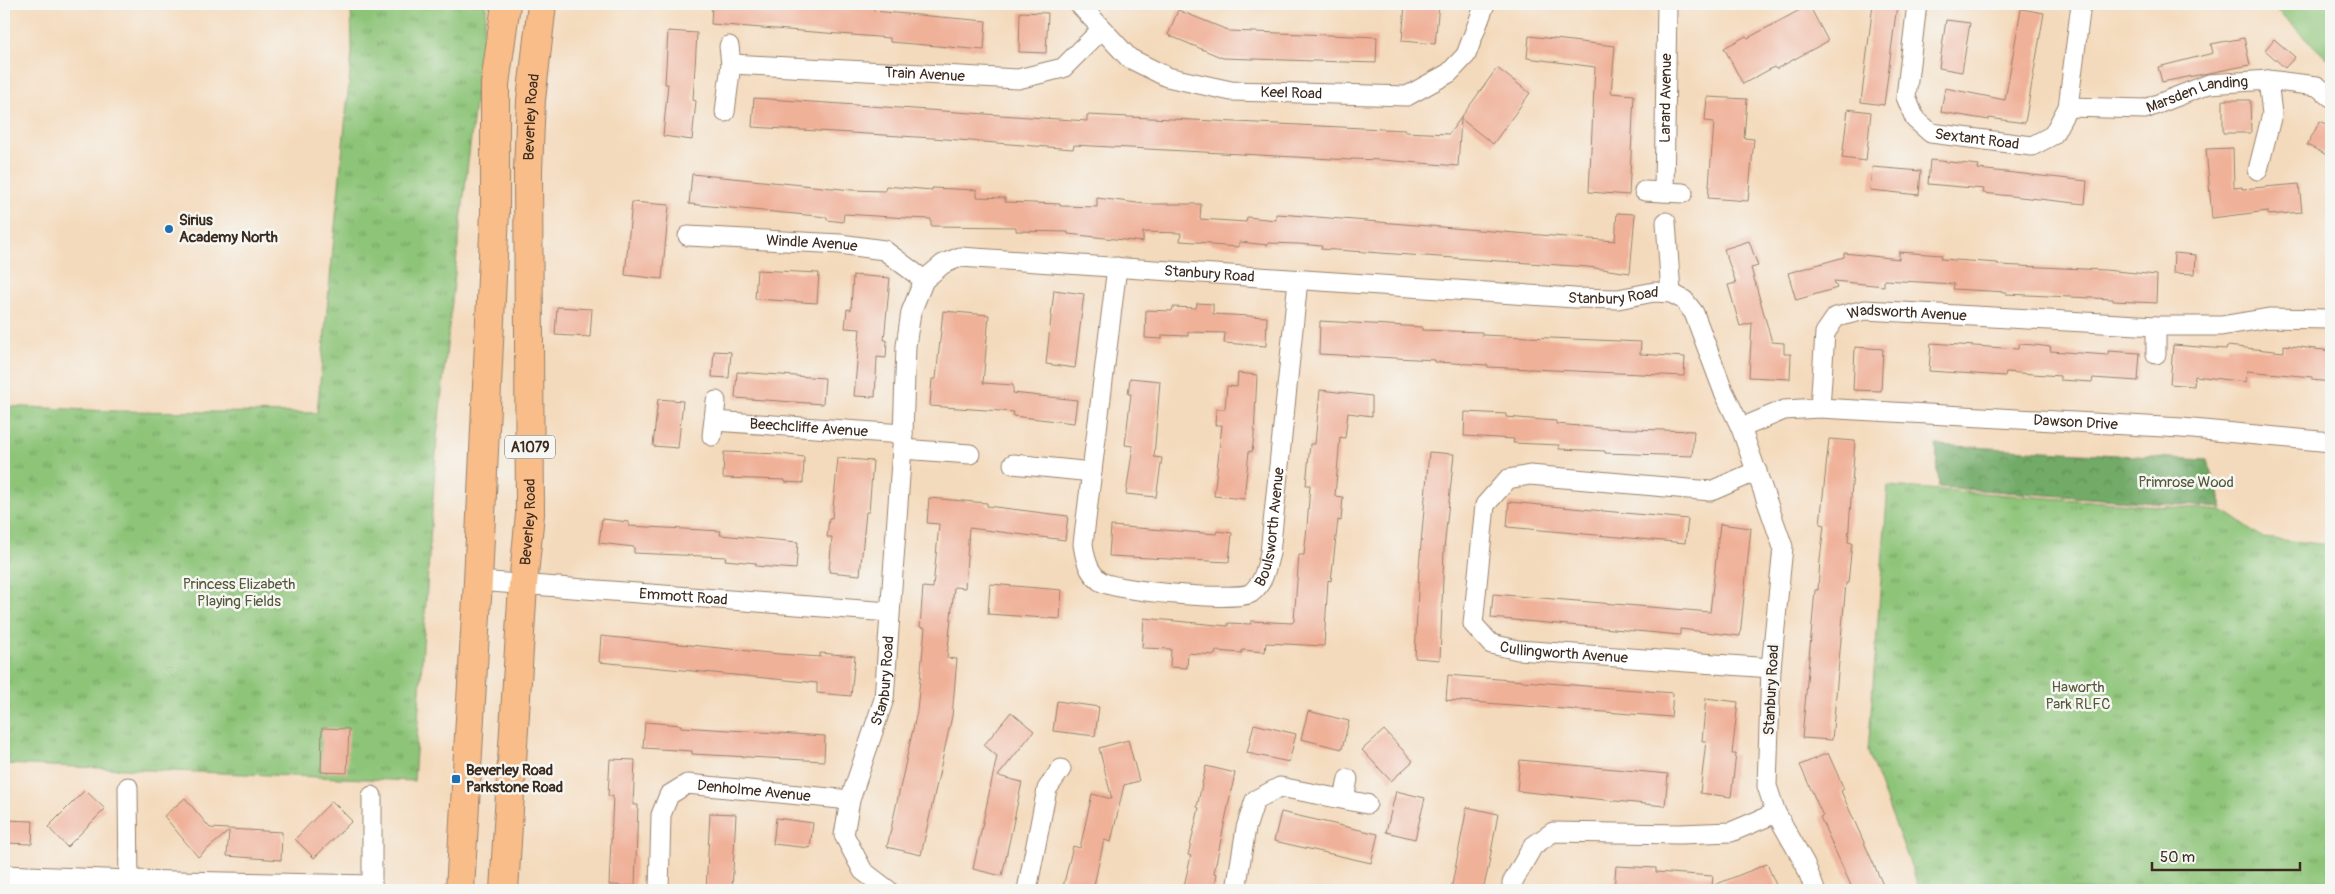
<svg xmlns="http://www.w3.org/2000/svg" width="2335" height="894" font-family="Pangolin,sans-serif">
<style>
.grass{fill:#8dc478;stroke:#64774b}
.forest{fill:url(#forest-crowns);stroke:#566a43}
.park{fill:url(#park-tufts);stroke:#64774b}
.building{fill:#f0b199}
.lines{fill:none;stroke-linecap:round;stroke-linejoin:round}
.minor-casing{stroke:#98826d;stroke-width:21}
.primary-casing{stroke:#98826d;stroke-width:30}
.minor{stroke:#fff;stroke-width:19}
.primary{stroke:#f8bd89;stroke-width:28}
.poi-dot{fill:#1f6fb2;stroke:#f6f6f2;stroke-width:2}
.labels{text-anchor:middle;stroke-width:5;stroke-linejoin:round;paint-order:stroke}
.shield{fill:#f6f6f2;stroke:#73675e;stroke-width:1}
.shield-label{font-size:14px;font-weight:bold;fill:#3b2a1e}
.street-label{font-size:15px;fill:#3b2a1e;stroke:#f6f6f2}
.poi-label{font-size:15px;font-weight:bold;fill:#3b2a1e;stroke:#f6f6f2;text-anchor:start}
.park-label{font-size:15px;fill:#545839;stroke:#f6f6f2}
</style>
<defs>
<pattern id="forest-crowns" width="20" height="18" patternUnits="userSpaceOnUse" patternTransform="scale(1.25)"><rect width="20" height="18" fill="#72aa68"/><path d="M2 6a3 3 0 1 1 6 0M12 15a3 3 0 1 1 6 0" fill="none" stroke="#5f8b55"/></pattern>
<pattern id="park-tufts" width="24" height="20" patternUnits="userSpaceOnUse" patternTransform="scale(1.25)"><rect width="24" height="20" fill="#8dc478"/><path d="M3 7l-1-3M5 7V3M7 7l1-3M15 17l-1-3M17 17v-4M19 17l1-3" fill="none" stroke="#749f62"/></pattern>
</defs>
<rect width="100%" height="100%" fill="#f6f6f2"/>
<filter id="ink" filterUnits="userSpaceOnUse"><feTurbulence type="fractalNoise" baseFrequency=".02" numOctaves="2"/><feDisplacementMap in="SourceGraphic" scale="10" xChannelSelector="R" yChannelSelector="G"/><feConvolveMatrix kernelMatrix="1 2 1 2 8 2 1 2 1" color-interpolation-filters="sRGB"/></filter>
<filter id="wash" filterUnits="userSpaceOnUse"><feTurbulence type="fractalNoise" baseFrequency=".0096" numOctaves="4" result="noise"/><feDisplacementMap in="SourceGraphic" scale="20" xChannelSelector="R" yChannelSelector="G"/><feGaussianBlur stdDeviation="1.12" result="paint"/><feColorMatrix in="noise" values="0 0 0 0 0 0 0 0 0 0 0 0 0 0 0 0 0 1.4 0 .05"/><feComposite in="paint" operator="in"/></filter>
<g filter="url(#wash)">
<rect width="100%" height="100%" fill="#f4dabc"/>
<path class="grass" d="M2271 4H2331V63Z"/>
<path class="forest" d="M1936 445 2207 460 2223 508 1939 487Z"/>
<g class="park">
<path d="M351 4H487L458 246 437 437 414 781 4 764V406L110 411 317 413 352 52Z"/>
<path d="M1888 486 2224 511 2263 538 2331 545V890H1920L1868 752Z"/>
</g>
<g id="blocks">
<g class="building">
<path d="M712 4H837L874 7 873 11 986 21 984 50 890 42V38L711 24Z"/>
<path d="M1405 4H1439L1435 44 1402 41Z"/>
<path d="M1873 4 1897 5 1884 105 1861 102Z"/>
<path d="M1809 5 1828 41 1776 69 1774 67 1743 84 1724 48 1746 36 1748 38Z"/>
<path d="M2021 9 2044 13 2025 123 1989 118V120L1941 112 1945 88 2005 100Z"/>
<path d="M1178 10 1230 31 1377 37 1376 63 1223 58 1168 35Z"/>
<path d="M1020 12 1048 13 1046 53 1019 52Z"/>
<path d="M1946 20 1970 23 1962 72 1939 68Z"/>
<path d="M668 31 697 33 693 100 696 101 692 140 663 136 668 84H665Z"/>
<path d="M1529 36 1615 46 1611 93 1634 95 1629 195 1589 192 1595 67 1527 58Z"/>
<path d="M2244 38 2250 65 2162 82 2158 67 2213 53 2211 44Z"/>
<path d="M2274 39 2295 57 2285 68 2265 50Z"/>
<path d="M1497 68 1530 93 1493 144 1461 119 1458 166 1382 160 1351 159V160L1074 145 1073 149 933 138 752 127 754 98 1087 121V115L1405 130V132L1449 134Z"/>
<path d="M1707 97 1747 99 1744 138 1754 139 1748 201 1708 198 1714 122 1705 121Z"/>
<path d="M2223 100H2250L2251 133H2223Z"/>
<path d="M1848 109 1871 112 1866 161 1842 158Z"/>
<path d="M2320 121 2331 127V157L2307 145Z"/>
<path d="M2233 148 2234 188 2242 187V189L2299 184 2302 212 2268 215V211L2212 218 2206 149Z"/>
<path d="M1930 160 1979 165 1978 169 2087 181 2085 204 1983 193 1984 189 1928 184Z"/>
<path d="M1872 167 1921 171 1919 195 1870 190Z"/>
<path d="M692 174 852 190 885 191 886 186 932 190V188L977 190V197L1005 198V202L1060 204V206L1097 207V198L1145 204H1201L1200 219 1246 222 1247 217 1276 220V214L1292 215 1615 241 1617 213 1635 214 1630 273 1588 267 1321 249 1322 246 1298 244 1268 243V245L1239 242V247L1211 245V243L1180 241 1181 233 1143 232V242L1068 234V232L1016 231V227L931 226V219L907 218 844 214 843 222 827 220V217L689 204Z"/>
<path d="M632 202 669 205 662 279 625 275Z"/>
<path d="M1749 241 1758 266 1751 268 1772 342 1784 343V354H1791L1790 379 1749 377 1752 323 1740 326 1728 285 1736 283 1724 249Z"/>
<path d="M1899 252 1942 255 1941 259 1998 263V265L2105 270 2157 275 2156 303 2113 301V299L2006 294V292L1953 289 1954 284 1884 280V286L1834 281 1837 288 1796 300 1788 273 1844 257V253L1899 259Z"/>
<path d="M2174 253 2196 255 2195 274 2173 273Z"/>
<path d="M757 270 819 273 817 303 755 299Z"/>
<path d="M853 275 890 278 884 340H887L886 358 877 357 875 397 854 396 860 329 845 328 847 309 851 310Z"/>
<path d="M1054 290 1084 294 1075 368 1046 364Z"/>
<path d="M1197 303 1213 304V314L1267 317 1266 346 1224 343 1225 333 1188 332V336L1162 335V339L1145 338 1146 310 1172 311 1173 307 1196 308Z"/>
<path d="M557 307 592 309 590 337 555 335Z"/>
<path d="M943 311 989 315 983 383 1013 385V393L1077 400 1074 423 1013 416 1014 412 930 406 932 379H936Z"/>
<path d="M1320 321 1422 327V330L1482 332V335L1641 342 1640 354 1685 357 1684 376 1488 367V365L1435 362V360L1319 354Z"/>
<path d="M1931 343 2018 349 2019 344 2035 345 2051 347 2050 351 2108 355V351L2140 353 2138 381 2093 378 2092 382 2060 380V376L2006 372 2005 376 1929 371Z"/>
<path d="M2173 345 2226 349 2227 346 2284 352V345L2331 351V382L2312 380V377L2247 371 2246 382 2195 376 2194 386 2170 384Z"/>
<path d="M1855 347 1883 349 1881 391 1853 390Z"/>
<path d="M714 351 731 352 729 378 712 377Z"/>
<path d="M737 372 825 378 823 404 735 398Z"/>
<path d="M1238 373 1257 375 1254 436 1252 452 1249 451 1244 499 1214 496 1222 425H1215L1216 409H1225L1227 386 1237 387Z"/>
<path d="M1130 378 1160 381 1154 457 1162 458 1156 497 1126 494 1133 446 1125 445 1131 394H1128Z"/>
<path d="M1320 390 1372 396V416L1348 413 1345 438 1340 437 1335 496 1343 497 1341 521 1338 520 1331 581 1328 580 1324 646 1266 643 1265 652 1242 650V653L1216 651 1215 655 1188 653 1187 668 1170 667 1171 649 1142 648 1144 618 1228 626V623L1251 624V621L1292 623 1294 621 1299 555H1304L1307 527 1310 485H1306L1310 444H1315Z"/>
<path d="M658 399 683 401 678 448 653 446Z"/>
<path d="M1465 412 1506 414V417L1556 421V424L1602 428 1694 431 1692 456 1605 453V451L1559 449V445L1513 443 1514 439 1464 436Z"/>
<path d="M1829 439 1855 441 1848 542 1852 543 1848 583H1846L1832 740 1802 738 1815 590H1818L1820 560 1824 525 1820 524Z"/>
<path d="M724 452 781 454 804 457 803 483 785 482V480L723 478Z"/>
<path d="M1429 452 1454 454 1444 549 1440 660 1415 658 1419 567Z"/>
<path d="M838 458 873 461 869 512H866L860 575 829 572 832 537H827L829 518H832Z"/>
<path d="M929 498 987 503V506L1068 516 1065 540 969 528 965 588 954 587 947 658 957 659 952 716 921 855 887 847 917 711 925 628 920 627 923 587 933 588 939 524 927 523Z"/>
<path d="M1509 502 1688 519 1685 543 1507 527Z"/>
<path d="M602 519 629 522V526L721 531 720 535 798 542 796 569 756 566V563L725 560 726 557 634 553V547L599 543Z"/>
<path d="M1720 524 1751 528 1740 636 1680 629V635L1491 618 1493 594 1710 612Z"/>
<path d="M1111 526 1216 534 1217 531 1232 533 1229 562 1109 556Z"/>
<path d="M990 584 1062 590 1060 619 988 614Z"/>
<path d="M601 636 779 654 820 657V653L855 656 851 696 817 693V683L599 662Z"/>
<path d="M1448 675 1673 693 1671 717 1446 700Z"/>
<path d="M1706 698 1738 702 1732 754H1736L1731 797 1700 793 1706 741H1702Z"/>
<path d="M1057 701 1099 707 1095 736 1053 731Z"/>
<path d="M1308 711 1349 721 1342 749 1301 739Z"/>
<path d="M1011 712 1034 731 998 776 1022 782 1002 876 973 869 997 756 984 745Z"/>
<path d="M645 722 681 725V727L825 736 824 761 692 754V751L643 748Z"/>
<path d="M1254 724 1296 734 1289 762 1247 753Z"/>
<path d="M322 728 349 729 347 773 321 772Z"/>
<path d="M1384 730 1413 761 1391 781 1362 750Z"/>
<path d="M1128 740 1139 781 1124 785 1111 842 1104 840 1093 890 1063 887 1073 846 1080 848 1092 794 1112 799 1099 748Z"/>
<path d="M1828 753 1844 789 1841 791 1883 885 1872 890H1853L1820 817 1823 816 1800 765Z"/>
<path d="M610 759 635 760 633 805H638L635 886 609 885 613 796H608Z"/>
<path d="M1520 760 1668 774 1665 806 1517 791Z"/>
<path d="M1206 766 1235 773 1214 873 1217 874 1214 890H1183L1191 856 1188 855 1199 808 1197 807Z"/>
<path d="M85 790 105 809 67 847 48 827Z"/>
<path d="M1396 791 1425 798 1415 839 1386 832Z"/>
<path d="M185 798 210 828 282 832 281 860 227 856 229 831 198 857 164 816Z"/>
<path d="M332 801 352 821 314 858 295 839Z"/>
<path d="M1467 807 1498 814 1488 869 1483 890H1451Z"/>
<path d="M1281 812 1378 834 1371 863 1274 841Z"/>
<path d="M710 813 736 814 732 890H706Z"/>
<path d="M776 818 813 823 810 848 773 844Z"/>
<path d="M4 820 33 821 32 844 4 843Z"/>
<path d="M1767 864 1778 890H1614L1616 866 1656 868V872L1713 876 1712 886Z"/>
</g>
</g>
</g>
<g filter="url(#ink)">
<use href="#blocks" fill-opacity="0" stroke="#98826d" stroke-width="1"/>
<g class="lines">
<g class="minor-casing">
<g id="minor">
<path id="s1" d="M1079 4 1129 58 1167 77 1231 91 1407 96 1449 73 1466 55 1485 4"/>
<path id="s2" d="M1917 4 1906 97 1915 119 1931 133 2032 146 2053 135 2068 107 2081 4"/>
<path id="s3" d="M731 64 1018 79 1063 68 1101 30"/>
<path id="s4" d="M2068 107 2145 109 2209 84 2268 80 2317 86 2331 97"/>
<path d="M725 112 731 64 729 46"/>
<path d="M2258 170 2272 114 2268 80"/>
<path d="M1644 191 1683 193"/>
<path id="s5" d="M1664 192 1667 4"/>
<path d="M1666 222 1671 293"/>
<path id="s6" d="M688 236 840 244 884 250 924 280"/>
<path id="s7" d="M1117 267 1083 544C1085 558 1088 572 1100 581 1114 591 1238 602 1251 593 1264 583 1266 568 1270 553L1298 280"/>
<path d="M2156 354V326"/>
<path id="s8" d="M1820 408 2182 428 2331 442"/>
<path id="s9" d="M714 421 903 434"/>
<path id="s10" d="M1741 428 1784 410 1820 408 1825 333 1836 317 1865 310 2156 326H2221L2269 318 2331 319"/>
<path d="M712 436 716 401"/>
<path d="M902 449 970 454"/>
<path d="M1013 464 1092 472"/>
<path id="s11" d="M1757 471 1711 491 1530 475 1508 479 1485 505 1473 624 1491 644 1518 650 1771 668"/>
<path id="s12" d="M478 581 889 612"/>
<path d="M128 787 129 890"/>
<path d="M1344 799 1348 779"/>
<path d="M1776 813 1805 864 1815 890"/>
<path d="M4 875 129 880 372 885"/>
<path d="M372 890V796"/>
<path id="s13" d="M659 890 661 815 669 795 687 784 850 800"/>
<path id="s14" d="M888 890 863 871 844 835 850 800 884 699 903 434 906 346 911 312 924 280 943 264 960 257 1575 298 1618 299 1654 292 1671 293 1684 300 1694 313 1723 390 1741 428 1783 547 1771 668 1767 786 1776 813 1731 832 1680 834 1553 832 1533 846 1512 883V890"/>
<path d="M1027 890 1047 789 1061 769"/>
<path d="M1236 890 1246 828 1255 800 1280 787 1367 804"/>
</g>
</g>
<g class="primary-casing">
<g id="primary">
<path d="M460 890 478 581 495 212V84L506 4"/>
<path id="s15" d="M504 890 523 585 530 514 528 170 531 100 542 4"/>
</g>
</g>
<use href="#minor" class="minor"/>
<use href="#primary" class="primary"/>
</g>
</g>
<g class="poi-dot">
<circle cx="169" cy="229" r="5"/>
<rect x="451" y="774" width="10" height="10" rx="2.5"/>
</g>
<g class="labels">
<rect class="shield" x="505" y="435.5" width="50" height="23" rx="4"/>
<g class="shield-label">
<text x="530" y="452">A1079</text>
</g>
<g class="street-label">
<text dy="5" stroke="none"><textPath href="#s3" startOffset="194">Train Avenue</textPath></text>
<text dy="5" stroke="none"><textPath href="#s1" startOffset="242">Keel Road</textPath></text>
<text dy="5" stroke="none"><textPath href="#s4" startOffset="132">Marsden Landing</textPath></text>
<text dy="5" stroke="none"><textPath href="#s5" startOffset="94">Larard Avenue</textPath></text>
<text dy="5" stroke="none"><textPath href="#s15" startOffset="774">Beverley Road</textPath></text>
<text dy="5" stroke="none"><textPath href="#s2" startOffset="185">Sextant Road</textPath></text>
<text dy="5" stroke="none"><textPath href="#s6" startOffset="124">Windle Avenue</textPath></text>
<text dy="5" stroke="none"><textPath href="#s14" startOffset="930">Stanbury Road</textPath></text>
<text dy="5" stroke="none"><textPath href="#s14" startOffset="1335">Stanbury Road</textPath></text>
<text dy="5" stroke="none"><textPath href="#s10" startOffset="249">Wadsworth Avenue</textPath></text>
<text dy="5" stroke="none"><textPath href="#s8" startOffset="256">Dawson Drive</textPath></text>
<text dy="5" stroke="none"><textPath href="#s9" startOffset="95">Beechcliffe Avenue</textPath></text>
<text dy="5" stroke="none"><textPath href="#s15" startOffset="369">Beverley Road</textPath></text>
<text dy="5" stroke="none"><textPath href="#s7" startOffset="545">Boulsworth Avenue</textPath></text>
<text dy="5" stroke="none"><textPath href="#s12" startOffset="206">Emmott Road</textPath></text>
<text dy="5" stroke="none"><textPath href="#s11" startOffset="509">Cullingworth Avenue</textPath></text>
<text dy="5" stroke="none"><textPath href="#s14" startOffset="232">Stanbury Road</textPath></text>
<text transform="translate(1771 690) rotate(-87)" y="5">Stanbury Road</text>
<text dy="5" stroke="none"><textPath href="#s13" startOffset="185">Denholme Avenue</textPath></text>
</g>
<g class="poi-label">
<text x="179" y="225">Sirius<tspan x="179" dy="17">Academy North</tspan></text>
<text x="466" y="775">Beverley Road<tspan x="466" dy="17">Parkstone Road</tspan></text>
</g>
<g class="park-label">
<text x="2186" y="487">Primrose Wood</text>
<text x="239" y="589">Princess Elizabeth<tspan x="239" dy="17">Playing Fields</tspan></text>
<text x="2078" y="692">Haworth<tspan x="2078" dy="17">Park RLFC</tspan></text>
</g>
</g>
<rect width="2335" height="894" fill="none" stroke="#f6f6f2" stroke-width="20"/>
<path d="M2152 862v8h148v-8" fill="none" stroke="#3b2a1e" stroke-width="2.5"/>
<text x="2160" y="862" font-size="15" fill="#3b2a1e" stroke="#f6f6f2" stroke-width="4" paint-order="stroke">50 m</text>
</svg>
